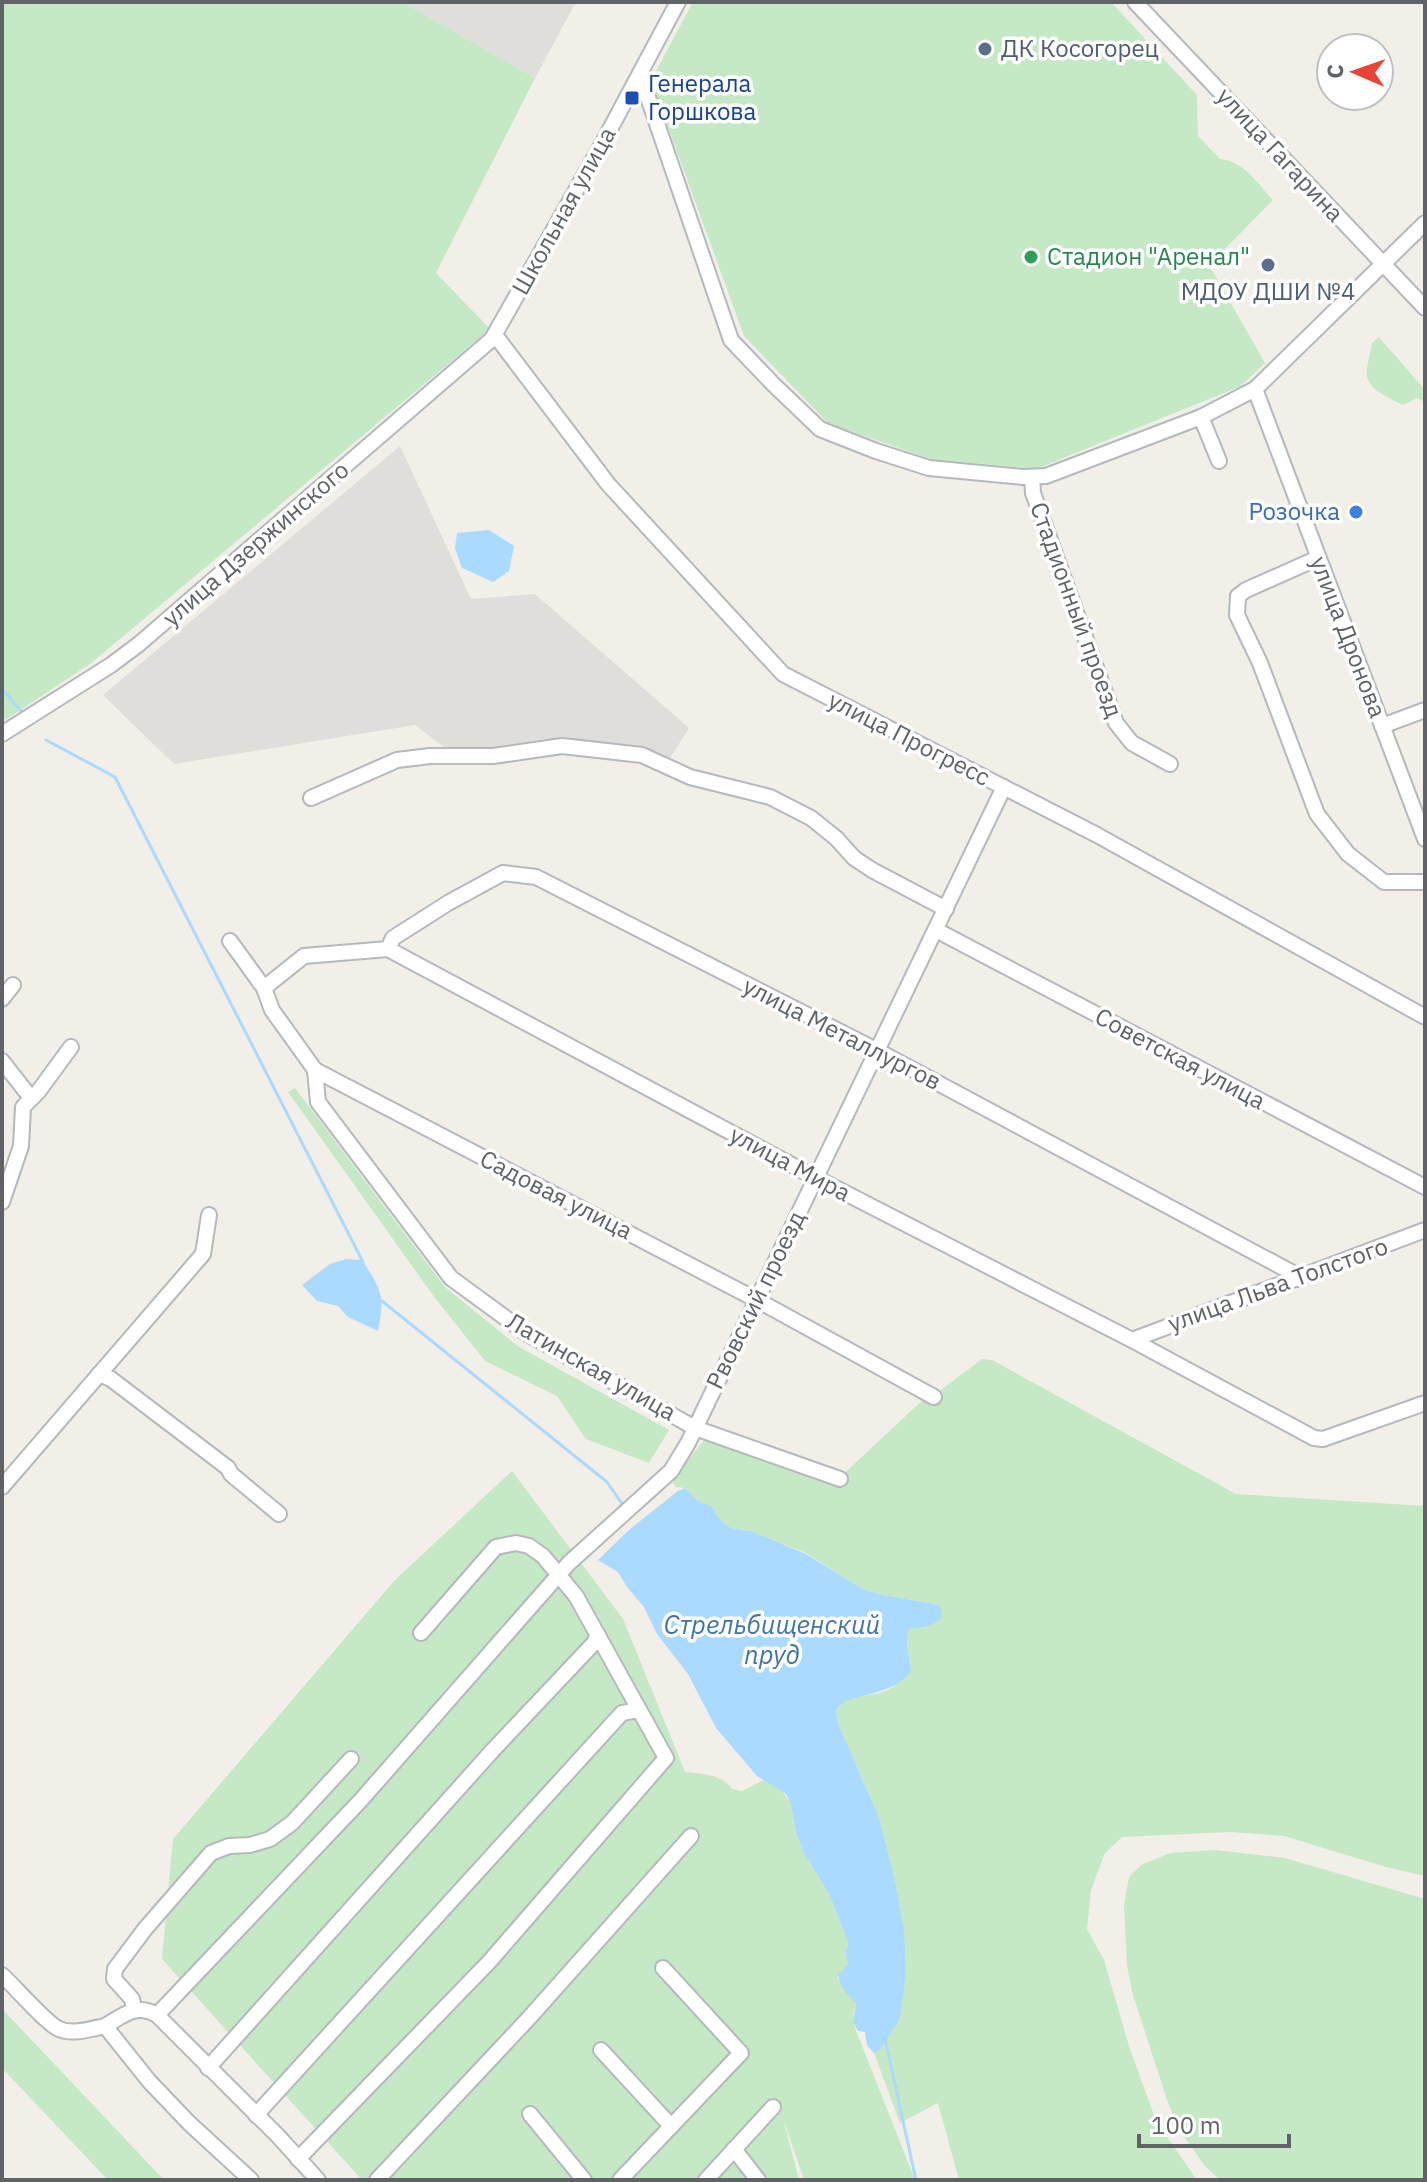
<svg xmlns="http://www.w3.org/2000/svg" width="1427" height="2182" font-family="'IBM Plex Sans',sans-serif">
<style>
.industrial{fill:#e0deda}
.green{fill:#c5e8c5}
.water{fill:#aadaff}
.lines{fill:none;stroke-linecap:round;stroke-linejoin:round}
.stream{stroke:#aadaff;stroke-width:3}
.minor-casing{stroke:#b5b8bc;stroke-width:18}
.minor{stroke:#fff;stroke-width:14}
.service-dot{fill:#5c6f8a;stroke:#fff;stroke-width:3}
.transit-dot{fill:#1a4fb4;stroke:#fff;stroke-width:3}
.leisure-dot{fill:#2e9e5b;stroke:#fff;stroke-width:3}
.shop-dot{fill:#3f7fe0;stroke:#fff;stroke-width:3}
.labels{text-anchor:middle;stroke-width:7;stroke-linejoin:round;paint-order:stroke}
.service-label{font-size:24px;fill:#4e5e75;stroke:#fff;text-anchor:start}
.transit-label{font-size:24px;fill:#164399;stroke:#fff;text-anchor:start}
.street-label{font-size:24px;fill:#5f6368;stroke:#fff}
.leisure-label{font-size:24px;fill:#27864d;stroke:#fff;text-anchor:start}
.shop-label{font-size:24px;fill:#366cbe;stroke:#fff;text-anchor:end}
.water-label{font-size:26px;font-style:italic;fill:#4174aa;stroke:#fff}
</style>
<rect width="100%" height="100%" fill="#f1efe8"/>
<g class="industrial">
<path d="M402 2H576L535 78Z"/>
<path d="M400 446 471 599 535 594 689 728 670 758 649 750 564 737 511 748 448 750 415 725 174 764 103 695Z"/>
</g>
<g class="green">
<path d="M2 2H402L535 78 436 273 490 329 90 664 5 720 2 715Z"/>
<path d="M693 2H1111L1197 95 1198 136 1220 159C1244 161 1257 183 1273 200L1209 265 1265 363 1241 386 1036 469 930 459 828 423 744 336 651 80Z"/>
<path d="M1379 337 1425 390V402L1417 398 1403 405C1389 398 1363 388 1367 369 1368 360 1371 352 1372 343Z"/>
<path d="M295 1088 445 1287 519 1347 669 1430 649 1463 586 1439 557 1396 485 1361 432 1294 288 1092Z"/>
<path d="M982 1359 992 1360 1236 1494 1425 1506V1876L1386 1867 1284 1836 1230 1832 1122 1837 1105 1853 1091 1890 1087 1929 1104 1960 1129 2046 1156 2121 1197 2180H959L938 2103 900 2123 874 2053 880 2050 899 2020 878 1815 838 1723 836 1710C847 1690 879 1700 895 1685 901 1680 906 1670 911 1664 907 1651 904 1640 910 1628L926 1627 939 1605 878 1594 861 1588 806 1553 751 1531 731 1528 722 1522 711 1506 698 1501 685 1488 676 1487 673 1483 675 1475 707 1437 836 1481 926 1397 937 1393Z"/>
<path d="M512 1471 623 1619 685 1772C701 1774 723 1774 732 1789L742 1791 764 1780 780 1789 790 1801 796 1832 802 1850 830 1896 848 1942 846 1954 848 1965 837 1978 856 2003 853 2014 855 2028 915 2180H804L783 2118 799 2180H362L162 1959 173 1839 394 1581Z"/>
<path d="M1215 1850 1285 1858 1425 1899V2180H1220L1205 2166 1180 2131 1167 2100 1133 1995 1127 1966 1124 1905 1129 1877 1141 1865 1170 1853Z"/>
<path d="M2 2008 6 2013 164 2180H108L2 2068Z"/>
</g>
<g class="water">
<path d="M489 530 514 546 509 571 493 582 462 568 455 548 457 533Z"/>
<path d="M346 1259 362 1260C382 1291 385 1295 378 1331L348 1317 338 1306 317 1301 302 1285 330 1264Z"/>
<path d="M685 1488 698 1501 711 1506 722 1522 731 1528 751 1531 806 1554 861 1588 878 1594 939 1605 942 1611 941 1619C930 1627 923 1628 910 1628 903 1643 910 1655 911 1671 889 1700 847 1691 836 1710L838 1723 878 1815 894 1877 904 1931 906 1975 899 2021 880 2050 874 2053 867 2045 865 2032 858 2031 853 2022 856 2003C849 1996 836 1984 839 1974L848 1965 846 1954 848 1942 830 1896 802 1850 796 1832 790 1801 786 1794 757 1776 716 1728 688 1674 657 1634 644 1607 627 1587 618 1572 598 1560 630 1529 678 1491Z"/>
</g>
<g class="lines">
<g class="stream">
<path d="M2 689 22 712"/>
<path d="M46 740 115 777 363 1262"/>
<path d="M382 1301 607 1482 625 1508"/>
<path d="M885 2039 916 2180"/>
</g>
<g class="minor-casing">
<g id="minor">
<path d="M1135 2 1425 308"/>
<path d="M640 74 731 340 773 384 820 429 876 451 929 468 1023 477 1046 476 1201 417 1255 389 1425 223"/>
<path d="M495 335 608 484 783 674 1097 835 1425 1017"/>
<path d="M1255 389 1425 839"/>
<path d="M1201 417 1219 461"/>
<path d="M1032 477 1033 493 1116 723 1132 743 1170 764"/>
<path d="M1318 558 1246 590 1238 596 1237 615 1260 663 1317 814 1348 854 1384 882H1425"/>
<path d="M1382 726 1425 710"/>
<path d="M2 734 111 665 139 644 492 339 600 148 678 2"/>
<path d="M311 798 397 760 430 756H493L562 746 642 755 690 777 770 797 811 818 836 838 854 858 872 870 946 909"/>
<path d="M936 930 1425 1187"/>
<path d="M230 941 264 988 272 1010 315 1070 755 1299 934 1397"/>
<path d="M388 949 393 938 448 903 503 873 536 877 878 1051 1291 1272 1298 1279"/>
<path d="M264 988 304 956 388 949 816 1178 1132 1340 1314 1438 1323 1439 1425 1403"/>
<path d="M2 999 13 985"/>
<path d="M2 1061 31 1098"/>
<path d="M315 1070 318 1102 451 1278 526 1333 695 1428 840 1479"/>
<path d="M2 1202 21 1146 23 1107 38 1092 71 1047"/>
<path d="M1132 1340 1425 1230"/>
<path d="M99 1374 111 1379 228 1468 231 1474 279 1514"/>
<path d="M2 1487 203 1254 209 1215"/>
<path d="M2 1975C15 1987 47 2024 59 2029 73 2035 91 2029 105 2026L149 2081 189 2123 251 2180"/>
<path d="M134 2008 132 1999 114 1979 115 1969 145 1929 211 1853 229 1846 250 1845 270 1839 292 1823 351 1759"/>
<path d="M157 2015 361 1800 569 1563 671 1471 688 1443 1004 787"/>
<path d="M105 2026C124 2015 136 2003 157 2015L278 2136 318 2180"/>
<path d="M601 2050 671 2126"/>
<path d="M208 2068 493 1750 594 1643 598 1635"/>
<path d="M530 2114 584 2180"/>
<path d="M256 2115 622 1713 639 1710"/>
<path d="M734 2149 758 2180"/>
<path d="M298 2159 489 1962 666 1758 576 1596 543 1556 529 1546 516 1543 496 1547 421 1633"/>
<path d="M377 2180 529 2018 691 1836"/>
<path d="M620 2180 741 2053 663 1968"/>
<path d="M706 2180 773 2107"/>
</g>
</g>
<use href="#minor" class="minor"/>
</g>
<g class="service-dot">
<circle cx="985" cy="49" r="8"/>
<circle cx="1268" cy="265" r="8"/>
</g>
<rect class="transit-dot" x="624" y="90" width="16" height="16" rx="4"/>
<circle class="leisure-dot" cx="1031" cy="257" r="8"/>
<circle class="shop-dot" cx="1356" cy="512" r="8"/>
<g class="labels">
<g class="service-label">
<text x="1001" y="57">ДК Косогорец</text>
<text x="1268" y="300" text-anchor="middle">МДОУ ДШИ №4</text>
</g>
<g class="transit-label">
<text x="648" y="92">Генерала<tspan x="648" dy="28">Горшкова</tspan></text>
</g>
<g class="street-label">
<text transform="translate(1280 155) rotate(47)" y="8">улица Гагарина</text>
<text transform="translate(564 211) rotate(-61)" y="8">Школьная улица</text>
<text transform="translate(256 544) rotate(-41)" y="8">улица Дзержинского</text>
<text transform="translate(1076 610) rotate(70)" y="8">Стадионный проезд</text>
<text transform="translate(1348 637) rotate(69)" y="8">улица Дронова</text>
<text transform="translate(909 739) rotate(27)" y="8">улица Прогресс</text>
<text transform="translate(842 1034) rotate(27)" y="8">улица Металлургов</text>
<text transform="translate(1180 1059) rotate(28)" y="8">Советская улица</text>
<text transform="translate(790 1164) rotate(28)" y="8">улица Мира</text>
<text transform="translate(556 1195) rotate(27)" y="8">Садовая улица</text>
<text transform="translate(1278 1285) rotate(-20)" y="8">улица Льва Толстого</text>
<text transform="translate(756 1300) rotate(-64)" y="8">Рвовский проезд</text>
<text transform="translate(591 1367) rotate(30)" y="8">Латинская улица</text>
</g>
<g class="leisure-label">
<text x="1047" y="265">Стадион "Аренал"</text>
</g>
<g class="shop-label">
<text x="1340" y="520">Розочка</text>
</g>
<g class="water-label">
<text x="772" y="1634">Стрельбищенский<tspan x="772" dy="30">пруд</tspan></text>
</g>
</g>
<rect width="1427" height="2182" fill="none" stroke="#5f6368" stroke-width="8"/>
<g transform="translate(1355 72) rotate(272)"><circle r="38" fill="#ffffff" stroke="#bfc1c3" stroke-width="2"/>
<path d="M0-6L14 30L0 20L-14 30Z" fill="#ea4335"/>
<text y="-12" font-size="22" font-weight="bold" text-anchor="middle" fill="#5f6368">С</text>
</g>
<path d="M1139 2134v12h150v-12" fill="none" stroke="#5f6368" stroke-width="4"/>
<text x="1151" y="2134" font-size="24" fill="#5f6368" stroke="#ffffff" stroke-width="6" paint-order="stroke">100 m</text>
</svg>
